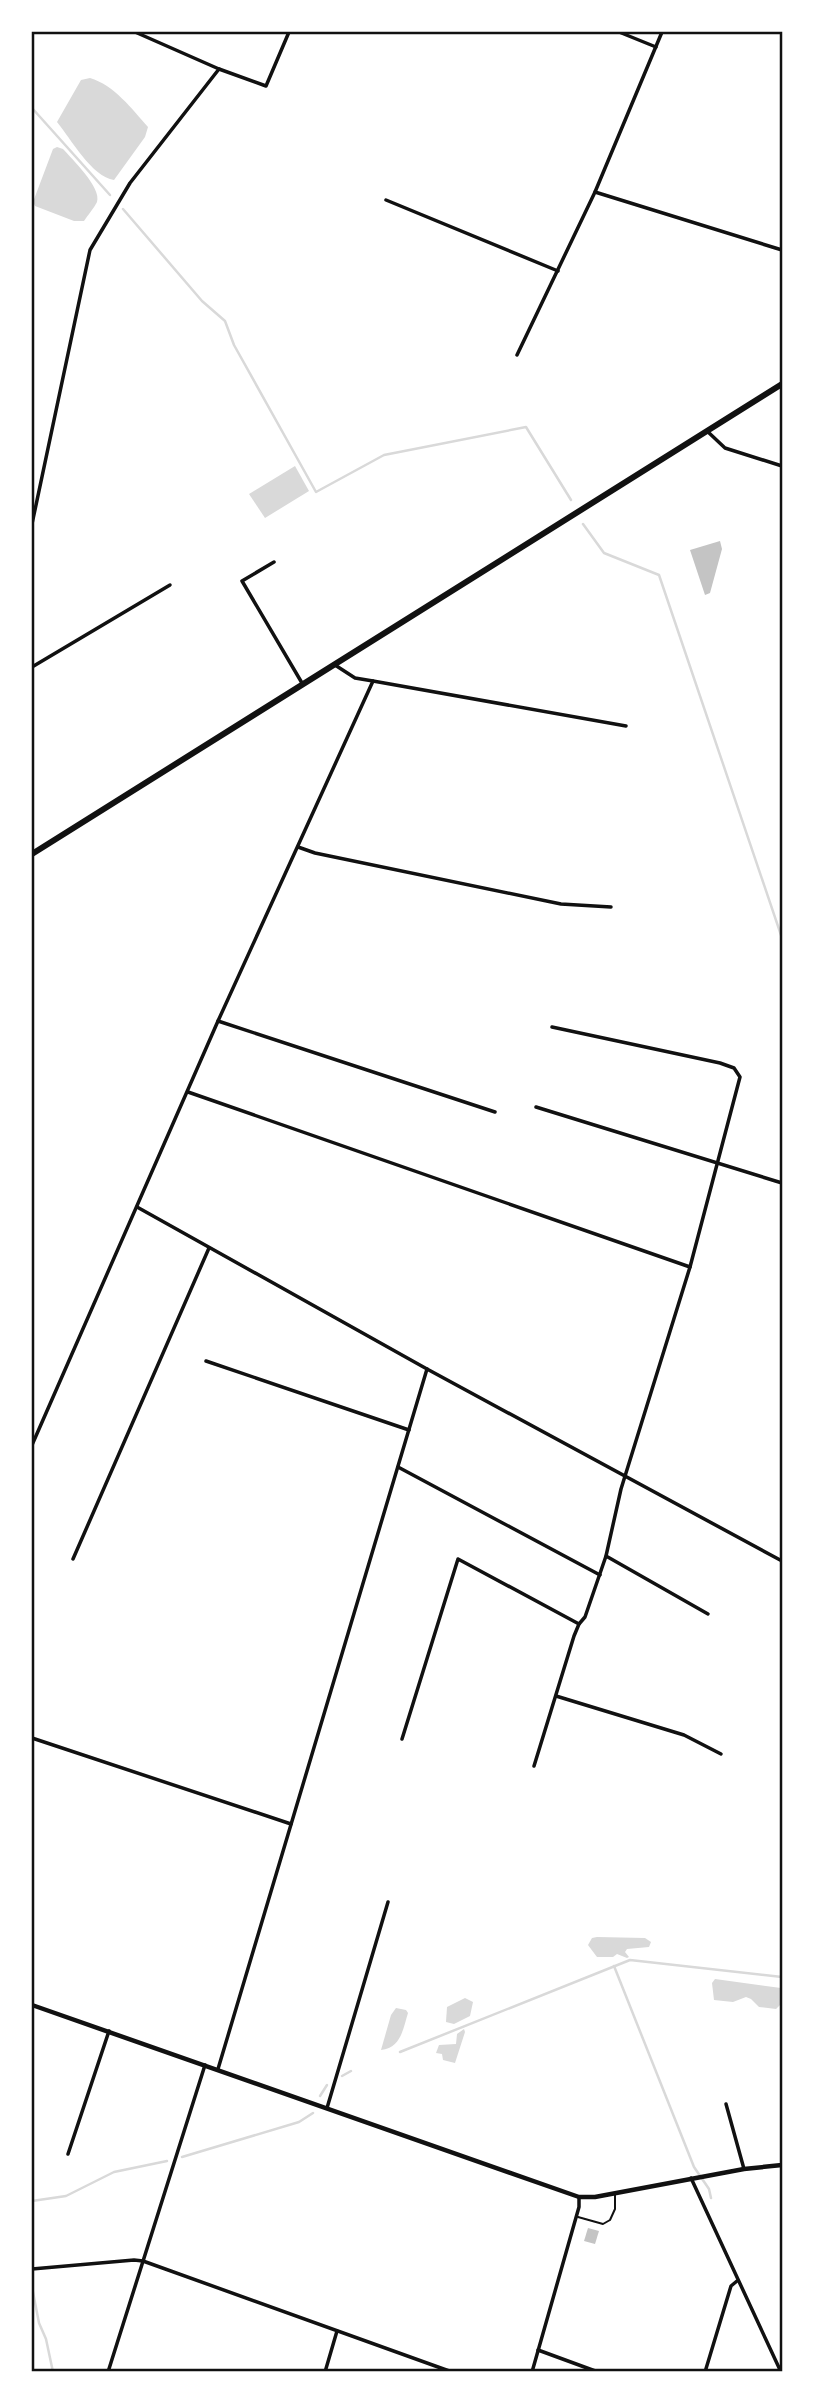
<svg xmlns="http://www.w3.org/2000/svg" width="814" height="2403" font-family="'PT Sans',sans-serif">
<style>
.water{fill:#d9d9d9}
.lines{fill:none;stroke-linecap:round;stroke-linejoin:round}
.stream{stroke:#d9d9d9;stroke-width:2.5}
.building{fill:#c4c4c4}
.service{stroke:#111;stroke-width:2}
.minor{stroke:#111;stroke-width:3.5}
.tertiary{stroke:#111;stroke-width:4.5}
.trunk{stroke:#111;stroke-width:6}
.neatline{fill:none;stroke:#111;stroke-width:2.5}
</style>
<rect width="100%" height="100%" fill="#fff"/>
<g class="water">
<path d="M90 78C114 85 132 109 148 127L145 137 114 180C92 177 71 139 57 122L81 80Z"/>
<path d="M57 147 63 149C72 159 102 188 97 202 94 208 88 215 84 221H74L35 206 33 202 53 149Z"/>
<path d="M295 466 309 491 265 518 249 494Z"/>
<path d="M597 1937 645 1938 651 1942 649 1947 627 1949 625 1952 629 1957 627 1958 617 1954 613 1957H597L588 1945 592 1938Z"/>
<path d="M715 1979 781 1988 782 2003 776 2009 759 2007 751 1999 746 1997 733 2002 714 2000 712 1983Z"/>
<path d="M465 1998 473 2002 470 2016 454 2024 446 2022 447 2007Z"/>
<path d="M396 2008 406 2010 408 2013C403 2029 401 2048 381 2050L391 2015Z"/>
<path d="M464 2029 465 2032 455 2063 443 2060 442 2054 436 2053 439 2045 456 2044 457 2034Z"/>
</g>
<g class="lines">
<g class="stream">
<path d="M32 108 110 195"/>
<path d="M123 209 202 301 225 321 234 345 316 492 384 455 526 427 571 500"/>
<path d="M583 524 604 553 659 575 782 938"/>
<path d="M614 1966 694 2167 709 2189 711 2198"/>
<path d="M400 2052 630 1960 782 1977"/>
<path d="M342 2076 351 2071"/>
<path d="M320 2096 327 2085"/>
<path d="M182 2157 299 2122 313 2113"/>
<path d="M32 2201 66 2196 114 2172 167 2161"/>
<path d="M32 2287 39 2323 46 2339 53 2372"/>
</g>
</g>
<g class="building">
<path d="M720 541 722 549 710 593 705 595 690 550Z"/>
<path d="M588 2228 599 2231 595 2244 584 2241Z"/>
</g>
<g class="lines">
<path class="service" d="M578 2217 603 2224 610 2220 615 2209V2194"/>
<g class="minor">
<path d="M135 32 219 69 266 86 289 32"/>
<path d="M619 32 656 47"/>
<path d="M595 192 782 250"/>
<path d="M386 200 558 271"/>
<path d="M517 355 595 192 662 32"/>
<path d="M707 431 725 448 782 466"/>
<path d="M32 524 90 250 130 183 219 69"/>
<path d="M274 562 242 581 302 683"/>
<path d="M32 667 170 585"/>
<path d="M373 681 626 726"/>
<path d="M298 847 315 853 561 904 611 907"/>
<path d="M218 1021 495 1112"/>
<path d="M188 1092 690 1267"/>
<path d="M536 1107 782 1183"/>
<path d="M137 1207 427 1369 782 1561"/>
<path d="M206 1361 409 1430"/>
<path d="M32 1445 218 1021 373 681 355 678 335 665"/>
<path d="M398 1467 600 1575"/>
<path d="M606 1556 708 1614"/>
<path d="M73 1559 209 1248"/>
<path d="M556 1696 684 1735 721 1754"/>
<path d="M32 1738 291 1824"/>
<path d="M402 1739 458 1559 579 1624"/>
<path d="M534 1766 574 1636 579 1624 585 1617 606 1556 621 1489 690 1267 740 1077 734 1068 720 1063 552 1027"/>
<path d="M218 2069 427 1369"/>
<path d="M726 2104 744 2169"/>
<path d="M327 2108 388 1902"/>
<path d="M68 2154 109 2031"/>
<path d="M691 2178 781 2372"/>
<path d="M32 2269 134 2260 143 2261 452 2372"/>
<path d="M538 2350 598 2372"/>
<path d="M108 2372 205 2065"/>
<path d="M325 2372 337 2331"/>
<path d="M532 2372 579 2207V2197"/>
<path d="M705 2372 731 2286 737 2281"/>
</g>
<path class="tertiary" d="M32 2005 579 2197H595L744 2169 782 2165"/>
<path class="trunk" d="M32 854 782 384"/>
</g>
<rect width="814" height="2403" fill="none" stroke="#ffffff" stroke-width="66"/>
<rect x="33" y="33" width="748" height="2337" class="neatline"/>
</svg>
